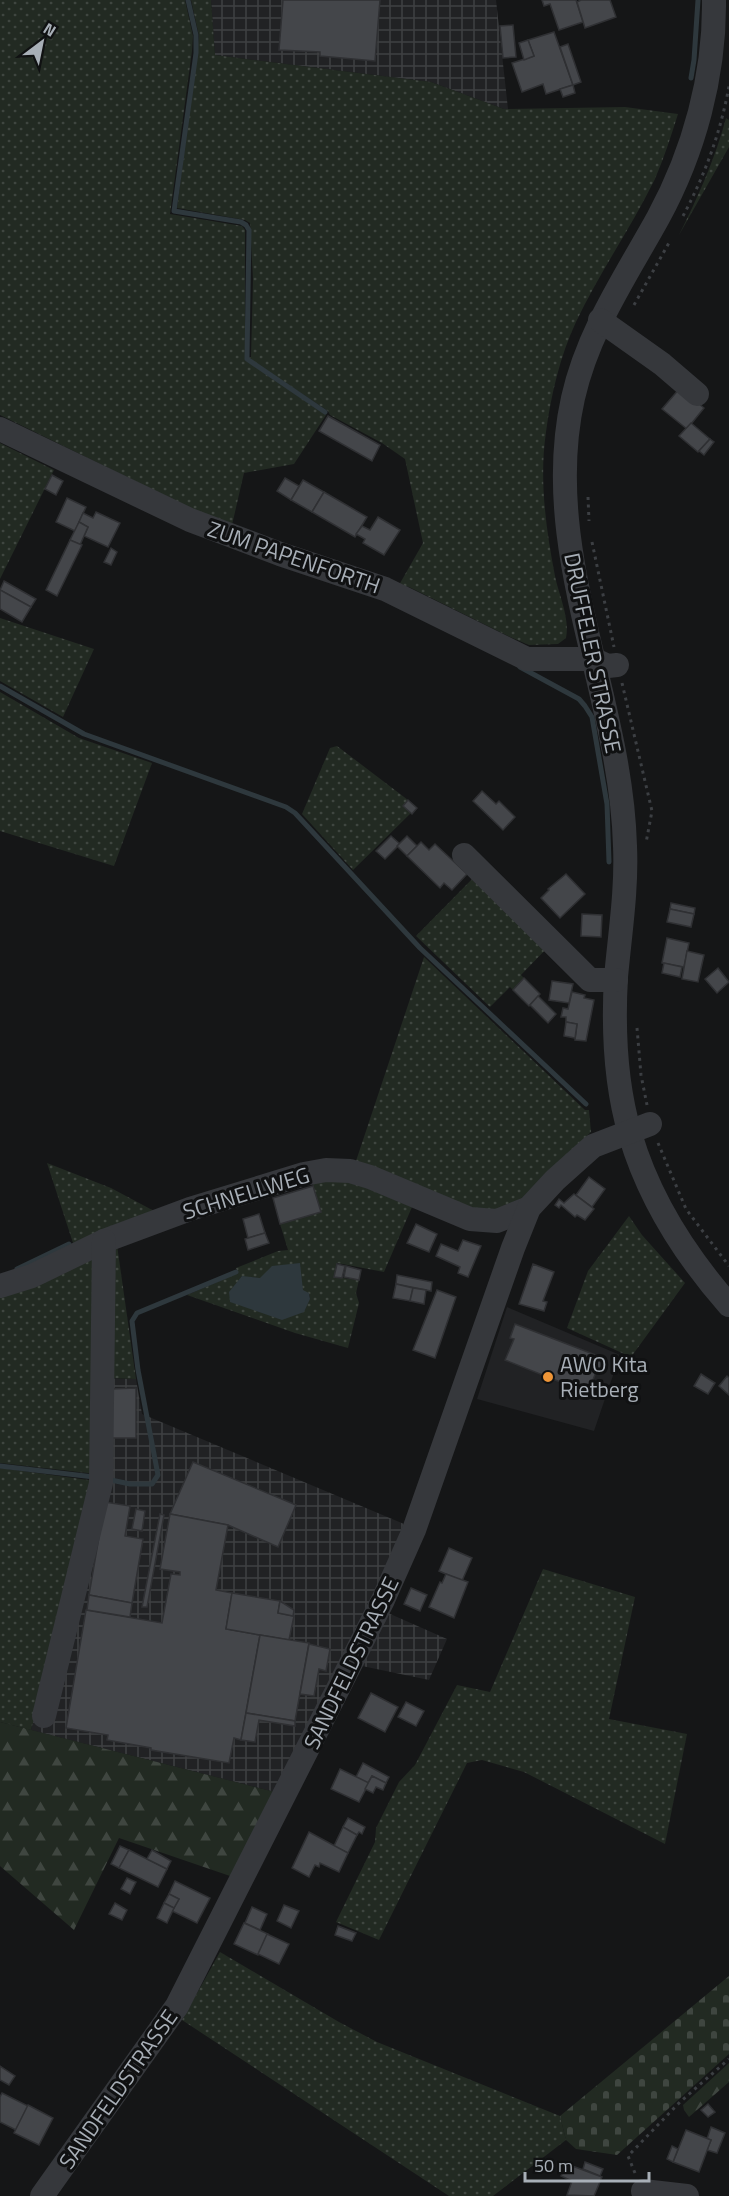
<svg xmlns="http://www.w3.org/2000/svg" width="729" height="2196" font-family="'Titillium Web',sans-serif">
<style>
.built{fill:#212224}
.industrial{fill:url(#industrial-grid)}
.grass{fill:url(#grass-dots);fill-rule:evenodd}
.forest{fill:url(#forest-firs)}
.cemetery{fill:url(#cemetery-stones)}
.water{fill:#2e383d}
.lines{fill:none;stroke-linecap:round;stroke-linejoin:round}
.stream{stroke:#2e383d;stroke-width:5}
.building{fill:#44464a;stroke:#2f3033;stroke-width:1.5}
.path{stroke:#3c3f43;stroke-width:3;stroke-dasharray:3 4.5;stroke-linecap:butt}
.minor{stroke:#36383c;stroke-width:24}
.poi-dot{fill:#ee9537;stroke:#101112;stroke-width:2}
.labels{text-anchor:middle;stroke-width:6;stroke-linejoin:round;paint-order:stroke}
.street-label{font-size:22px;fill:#a8afb7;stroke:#101112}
.poi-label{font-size:22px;fill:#a8afb7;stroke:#101112;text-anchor:start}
</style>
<defs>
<pattern id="industrial-grid" width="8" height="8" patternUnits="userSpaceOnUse" patternTransform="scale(1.5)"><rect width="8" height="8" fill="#212224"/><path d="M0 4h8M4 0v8" fill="none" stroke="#3e4042"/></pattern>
<pattern id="grass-dots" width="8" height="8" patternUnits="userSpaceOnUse" patternTransform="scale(1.5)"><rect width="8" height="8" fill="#222a22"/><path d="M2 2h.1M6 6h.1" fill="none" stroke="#3f4640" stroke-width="1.8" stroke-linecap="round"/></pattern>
<pattern id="forest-firs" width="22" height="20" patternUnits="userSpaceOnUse" patternTransform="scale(1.5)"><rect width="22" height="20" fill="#222a22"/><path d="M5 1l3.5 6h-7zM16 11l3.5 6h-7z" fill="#3f4640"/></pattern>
<pattern id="cemetery-stones" width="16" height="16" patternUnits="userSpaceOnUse" patternTransform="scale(1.5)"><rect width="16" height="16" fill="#222a22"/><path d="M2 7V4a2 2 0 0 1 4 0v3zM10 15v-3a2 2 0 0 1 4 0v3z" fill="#3f4640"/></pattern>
</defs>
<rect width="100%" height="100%" fill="#151617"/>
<path class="built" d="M507 1307 620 1355 594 1431 477 1399Z"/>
<g class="industrial">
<path d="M211 0H496L508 109H504L431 82 215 55Z"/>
<path d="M97 1378 136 1379 142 1414 404 1524 355 1637 275 1792 31 1730 96 1481Z"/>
<path d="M388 1613 447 1639 429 1680 362 1666Z"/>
</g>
<g class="grass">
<path d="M0 0H185L193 36 192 51 170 214 242 226 245 230V360L326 415 294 464 244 473 232 525 186 506 0 415Z"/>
<path d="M191 0H211L215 55 431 82 504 109 625 107 678 114C671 136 664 158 655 179 631 228 599 273 576 322 560 356 551 395 546 432 539 480 546 529 555 576 559 596 570 618 566 638L558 644 529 645 510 637 409 587 399 585 423 543 405 459 382 443 330 415 328 411 248 358 251 357 253 279 250 223 245 220 177 208 199 36Z"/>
<path d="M726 118 729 120V147L679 235C698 197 715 159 726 118Z"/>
<path d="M0 443 54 470 0 579Z"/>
<path d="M0 618 94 649 63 717 0 681Z"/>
<path d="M0 692 79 738 152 763 114 866 0 831Z"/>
<path d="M337 746 408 800 403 806 411 813 353 870 302 814 330 748Z"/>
<path d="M477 874 550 945 521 975 524 978 513 990 510 987 490 1007 416 936Z"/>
<path d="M424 957 585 1110H589L591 1132 519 1201 491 1212 473 1211 355 1164Z"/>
<path d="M47 1163 111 1188 156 1212 74 1246Z"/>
<path d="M348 1180 412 1207 384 1272 337 1263 335 1277 359 1280 356 1293 359 1303 348 1348 295 1333 187 1295 238 1273 236 1268 278 1251 288 1250 280 1224 321 1212 312 1182ZM242 1277 260 1278 309 1293 310 1298 304 1311 293 1315Z"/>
<path d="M629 1216 642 1235 685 1283 631 1357 567 1328 588 1271Z"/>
<path d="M117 1245 136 1379 108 1378V1290Z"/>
<path d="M96 1255V1474L0 1463V1295Z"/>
<path d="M0 1468 96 1481 31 1730 0 1722Z"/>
<path d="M543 1569 635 1597 609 1719 687 1734 665 1844 524 1772 482 1760 467 1763 379 1940 336 1922 375 1842 376 1828 399 1782 415 1765 457 1685 490 1692Z"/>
<path d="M220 1952 339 2022 377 2042 560 2116 566 2140 493 2196H449L182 2020Z"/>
</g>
<g class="forest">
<path d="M0 1722 275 1792 233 1877 119 1838 74 1930 0 1866Z"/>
<path d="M729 2063V2082L689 2117 684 2110 683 2105Z"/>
</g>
<path class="cemetery" d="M729 1976V2054L617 2155 576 2149 566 2140 560 2116Z"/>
<path class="water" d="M300 1263 303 1290 309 1293 310 1299 304 1312 282 1320 230 1302 229 1292 242 1276 260 1278 272 1266Z"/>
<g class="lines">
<g class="stream">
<path d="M188 0 196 35V53L174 211 241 222 246 225 249 230 247 359 325 412"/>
<path d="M691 78 694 60 698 0"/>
<path d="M520 667 579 699 585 706 592 717 607 804 609 862"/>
<path d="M0 686 84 734 286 807 295 813 420 948 586 1104"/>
<path d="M17 1269 69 1244"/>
<path d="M0 1466 94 1477"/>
<path d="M111 1480 130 1484H152L158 1475 138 1370 132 1321 137 1313 236 1272"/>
</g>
</g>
<g class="building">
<path d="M283 0H380L375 61 320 56V52L279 50Z"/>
<path d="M542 0H576L583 22 559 30 550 4 544 6Z"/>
<path d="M581 0H610L616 17 585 28 577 2Z"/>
<path d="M513 25 516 57 503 58 500 26Z"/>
<path d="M554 32 573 85 546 94 543 84 522 92 512 63 534 56 528 40Z"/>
<path d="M528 40 534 56 524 60 519 43Z"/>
<path d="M568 44 581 82 573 85 560 47Z"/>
<path d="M573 85 575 93 563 97 560 89Z"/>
<path d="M680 388 704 408 687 429 662 409Z"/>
<path d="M328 416 380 445 372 461 319 431Z"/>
<path d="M691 423 710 439 698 452 679 436Z"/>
<path d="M710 439 714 442 704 455 699 451Z"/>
<path d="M52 475 63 481 56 495 45 489Z"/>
<path d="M285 478 299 486 291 500 277 491Z"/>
<path d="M303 480 324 492 312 512 291 500Z"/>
<path d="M324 492 367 517 355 537 312 512Z"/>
<path d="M67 498 86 507 75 531 56 522Z"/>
<path d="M96 512 120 523 108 547 84 536 88 527 79 522 83 513 93 518Z"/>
<path d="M378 517 400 530 384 555 363 543 365 539 356 534 362 526 370 530Z"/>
<path d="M79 522 88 527 80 545 70 540Z"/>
<path d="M70 540 82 545 57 596 46 590Z"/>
<path d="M111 548 117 552 111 565 104 562Z"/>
<path d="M4 581 36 599 31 607 0 590Z"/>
<path d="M0 590 31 607 22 622 0 609Z"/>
<path d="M482 791 496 804 499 801 515 817 503 830 473 801Z"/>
<path d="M408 800 417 808 412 814 403 806Z"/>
<path d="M391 836 400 844 385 859 376 851Z"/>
<path d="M407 836 417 846 407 856 397 846Z"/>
<path d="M421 842 429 850 435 844 467 874 452 890 444 883 440 888 407 856Z"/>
<path d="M566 874 585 894 560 918 541 898 549 890 548 889Z"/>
<path d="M671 903 695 908 694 914 670 909Z"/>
<path d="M670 909 694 914 691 927 667 922Z"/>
<path d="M582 914 602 915 601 937 581 936Z"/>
<path d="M667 938 689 943 684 967 662 963Z"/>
<path d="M687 951 704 955 698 982 682 979Z"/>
<path d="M664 963 682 967 680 977 662 973Z"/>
<path d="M718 968 729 982 717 993 705 979Z"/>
<path d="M524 978 540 994 529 1006 513 990Z"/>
<path d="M552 981 573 984 569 1003 549 1000Z"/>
<path d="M572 992 585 995 584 998 594 1000 586 1041 575 1040 577 1024 566 1022V1017H561L563 1008 568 1009Z"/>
<path d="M538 996 556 1014 548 1023 530 1005Z"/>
<path d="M566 1022 577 1024 575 1038 564 1036Z"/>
<path d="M589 1177 605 1189 592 1207 576 1195Z"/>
<path d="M313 1186 321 1212 280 1224 273 1198Z"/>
<path d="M574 1194 594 1209 585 1220 577 1215 575 1217 561 1205 559 1208 555 1205 559 1199 564 1203Z"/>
<path d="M259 1214 265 1233 248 1238 243 1219Z"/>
<path d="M416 1224 437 1234 429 1252 407 1243Z"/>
<path d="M265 1233 269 1243 248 1250 245 1239Z"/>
<path d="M463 1240 481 1246 468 1277 458 1273 460 1267 436 1256 441 1244 458 1251Z"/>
<path d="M337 1264 345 1266 342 1278 334 1277Z"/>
<path d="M533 1264 554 1272 543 1301 547 1302 544 1311 519 1304Z"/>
<path d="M346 1266 361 1270 359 1280 344 1277Z"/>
<path d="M397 1275 432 1282 431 1291 396 1284Z"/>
<path d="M396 1284 413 1288 410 1301 393 1298Z"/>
<path d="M413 1288 426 1290 424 1304 410 1301Z"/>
<path d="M437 1290 456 1297 435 1358 413 1350Z"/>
<path d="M515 1324 606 1359 600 1374 596 1372 588 1393 505 1360 514 1339 510 1338Z"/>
<path d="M701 1374 715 1383 708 1394 694 1386Z"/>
<path d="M727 1376 729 1378V1395L719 1386Z"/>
<path d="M136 1388V1438H111L110 1389Z"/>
<path d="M193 1462 296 1505 278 1547 228 1525 170 1514Z"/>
<path d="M105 1502 130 1506 125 1536 143 1539 132 1603 89 1595Z"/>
<path d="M136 1509 145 1511 142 1531 132 1529Z"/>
<path d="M160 1514 164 1515 147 1607H142Z"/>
<path d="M170 1514 228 1525 216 1590 232 1593 226 1629 260 1635 241 1740 234 1738 229 1763 151 1750V1748L107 1740 108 1735 66 1728 86 1610 162 1623 171 1574 180 1575V1572L160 1569Z"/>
<path d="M449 1548 472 1558 462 1581 439 1571Z"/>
<path d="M446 1574 468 1582 454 1618 429 1607 440 1582 442 1583Z"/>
<path d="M411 1588 427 1595 420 1611 404 1604Z"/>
<path d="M232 1593 280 1601 278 1613 294 1616 289 1640 226 1629Z"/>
<path d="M89 1595 132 1603 130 1617 87 1610Z"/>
<path d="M280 1601 294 1610 293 1616 278 1613Z"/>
<path d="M260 1635 309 1643 295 1721 246 1713Z"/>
<path d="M309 1644 330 1649 326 1671 319 1669 314 1696 300 1694Z"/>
<path d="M371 1693 398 1707 385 1732 358 1718Z"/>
<path d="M406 1702 424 1711 416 1726 398 1717Z"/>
<path d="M246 1713 295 1721V1726L259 1720 255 1742 241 1740Z"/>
<path d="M363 1763 389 1777 386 1783 372 1776 368 1783 356 1777Z"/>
<path d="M340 1769 369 1783 359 1802 331 1789Z"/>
<path d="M372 1776 386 1783 383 1790 376 1787 373 1793 365 1789Z"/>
<path d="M348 1818 365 1827 362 1834 359 1832 357 1835 343 1827Z"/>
<path d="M343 1827 357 1835 348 1853 334 1846Z"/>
<path d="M309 1832 348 1853 339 1872 320 1863 319 1867 315 1865 309 1877 292 1868Z"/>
<path d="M120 1846 129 1850 119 1868 111 1864Z"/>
<path d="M129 1850 167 1869 158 1887 119 1868Z"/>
<path d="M152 1850 171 1861 167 1869 147 1859Z"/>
<path d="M127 1878 136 1882 130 1894 121 1889Z"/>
<path d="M175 1881 210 1898 197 1923 172 1911 179 1899 169 1894Z"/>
<path d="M169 1894 179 1899 174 1908 164 1903Z"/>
<path d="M115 1903 127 1910 122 1920 109 1914Z"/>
<path d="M164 1903 174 1908 167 1923 157 1918Z"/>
<path d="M284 1905 299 1911 291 1928 277 1921Z"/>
<path d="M252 1907 267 1914 260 1930 245 1923Z"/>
<path d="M244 1923 268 1934 258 1955 234 1944Z"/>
<path d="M338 1926 356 1933 352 1941 335 1935Z"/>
<path d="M267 1934 289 1944 279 1964 258 1954Z"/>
<path d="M0 2066 15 2076 9 2085 0 2080Z"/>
<path d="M2 2093 28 2106 16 2130 0 2122V2097Z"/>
<path d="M708 2104 715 2112 708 2117 701 2110Z"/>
<path d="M28 2105 53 2118 39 2145 14 2133Z"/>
<path d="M711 2127 725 2133 717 2153 707 2150 711 2140 707 2139Z"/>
<path d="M686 2130 711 2140 699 2172 673 2162Z"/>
<path d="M672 2146 678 2149 673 2162 667 2159Z"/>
<path d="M585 2162 603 2169 600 2176 583 2169Z"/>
<path d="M567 2164 602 2177 594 2196 567 2195 572 2181 561 2176Z"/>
</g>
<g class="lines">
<g class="path">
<path d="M683 216C705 175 721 131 729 86"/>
<path d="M634 305 670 241"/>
<path d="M588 497 589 521"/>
<path d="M592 542 614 647"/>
<path d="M622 683 652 811 646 843"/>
<path d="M637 1028 641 1075 647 1105"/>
<path d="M658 1143 686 1209 729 1266"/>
<path d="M635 2173 628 2156 680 2102 729 2059"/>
</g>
<g class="minor">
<path d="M714 0C715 75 694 152 658 218 626 276 588 331 573 398 539 550 621 695 625 846 627 889 620 933 616 977 613 1029 615 1083 630 1134 649 1199 684 1254 729 1305"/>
<path d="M600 320 662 364 697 394"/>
<path d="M0 429 190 520 280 554 385 589 527 659H593L608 666 617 665"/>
<path d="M464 855 590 980H616"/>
<path d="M0 1286 32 1276 104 1241 190 1209 304 1174 326 1170 350 1171 370 1177 470 1219 497 1221 529 1208"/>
<path d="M44 1716 101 1483 104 1241"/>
<path d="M643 2191 687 2196"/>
<path d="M42 2196 177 2006 383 1600 414 1530 513 1248 529 1208 555 1180 593 1146 650 1124"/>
</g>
</g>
<circle class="poi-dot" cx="548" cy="1377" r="6"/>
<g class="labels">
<g class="street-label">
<text transform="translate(294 557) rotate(19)" y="8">ZUM PAPENFORTH</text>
<text transform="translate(593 653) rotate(78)" y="8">DRUFFELER STRASSE</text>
<text transform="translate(246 1193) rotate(-17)" y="8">SCHNELLWEG</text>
<text transform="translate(351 1663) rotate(-64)" y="8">SANDFELDSTRASSE</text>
<text transform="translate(118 2089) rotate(-55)" y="8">SANDFELDSTRASSE</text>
</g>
<g class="poi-label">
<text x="560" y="1372">AWO Kita<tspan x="560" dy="25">Rietberg</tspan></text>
</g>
</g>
<g transform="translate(42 42) rotate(32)" stroke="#101112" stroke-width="4.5" paint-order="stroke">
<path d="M0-4.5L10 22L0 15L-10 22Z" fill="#a8afb7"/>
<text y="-9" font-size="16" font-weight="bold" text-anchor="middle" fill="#a8afb7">N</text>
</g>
<path d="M525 2172v9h124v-9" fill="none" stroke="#a8afb7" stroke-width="3"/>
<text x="534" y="2172" font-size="18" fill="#a8afb7" stroke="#101112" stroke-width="4.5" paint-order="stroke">50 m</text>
</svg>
